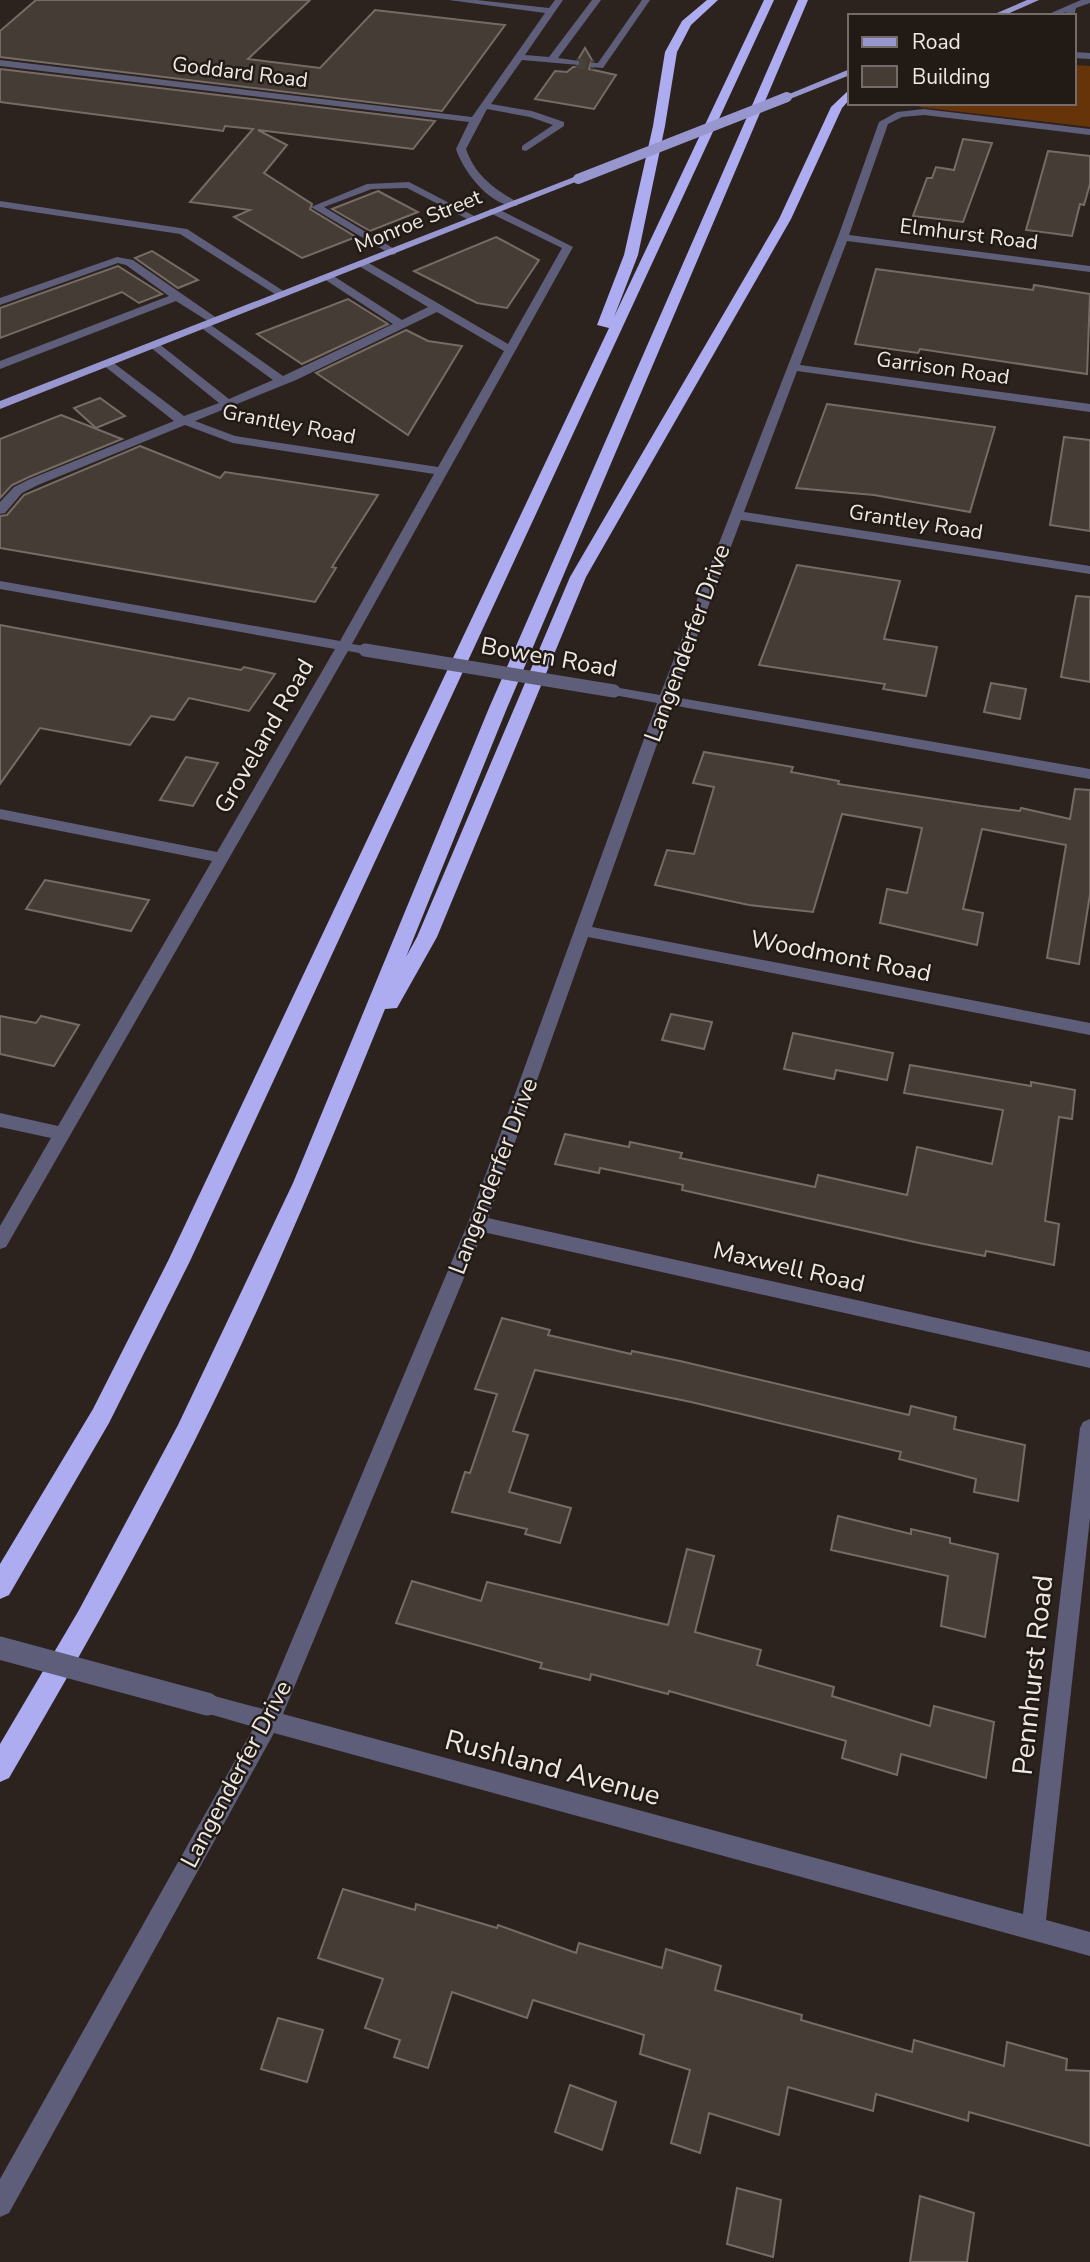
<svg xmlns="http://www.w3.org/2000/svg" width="1090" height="2262" font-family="'Nunito Sans',sans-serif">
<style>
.green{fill:#673309}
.building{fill:#463c36;stroke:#766c65;stroke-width:2}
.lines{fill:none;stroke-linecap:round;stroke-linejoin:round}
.minor-tunnel{stroke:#49413c;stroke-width:10;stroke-dasharray:10 5;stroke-linecap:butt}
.minor{fill:#5e5e7a;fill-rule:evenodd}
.major{fill:#9796cf;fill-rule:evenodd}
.highway{fill:#aeacf1;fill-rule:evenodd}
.minor-bridge-far1{stroke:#5e5e7a;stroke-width:13}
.minor-bridge{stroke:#5e5e7a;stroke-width:23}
.major-bridge{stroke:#9796cf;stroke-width:10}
.labels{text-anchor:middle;stroke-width:5;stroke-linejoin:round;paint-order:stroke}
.far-street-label{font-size:21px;fill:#eee8e4;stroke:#221a15}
.street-label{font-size:24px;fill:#eee8e4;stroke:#221a15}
.near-street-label{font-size:28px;fill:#eee8e4;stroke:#221a15}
</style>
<rect width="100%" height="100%" fill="#2c231e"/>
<path class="green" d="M1074 65 1090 66V127L919 107 923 103H1074Z"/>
<g class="building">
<path d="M36 0H310L248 59 320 68 375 10 505 25 442 111 0 57V31Z"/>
<path d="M585 48 592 60 589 69 616 75 594 109 535 99 555 71 567 72 573 67H581L579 58Z"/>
<path d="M0 69 435 121 413 149 258 130 287 145 264 173 312 204 310 209 356 237 302 258 234 217 250 210 190 202 253 129 225 126 223 131 0 102Z"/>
<path d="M963 139 992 143 963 222 913 216 927 178H932L936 167 954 170Z"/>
<path d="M1048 151 1090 156V184L1084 205 1080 204 1072 236 1026 230Z"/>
<path d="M378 191 418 212 370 231 332 209Z"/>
<path d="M496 237 539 260 507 308 477 303 414 271Z"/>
<path d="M152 251 198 280 178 288 135 258Z"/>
<path d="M118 266 162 294 139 303 122 292 0 338V308Z"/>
<path d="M876 269 1033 290 1034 285 1090 294 1087 374 920 349 918 353 855 344Z"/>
<path d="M348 299 388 324 302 364 257 334Z"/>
<path d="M406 330 428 341 462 346 408 435 316 373Z"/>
<path d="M100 398 125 416 96 428 74 408Z"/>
<path d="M827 404 995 427 970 512 874 495 796 488Z"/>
<path d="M61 415 122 439 29 477 12 485 0 498V439Z"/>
<path d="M1064 437 1090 440V531L1050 525Z"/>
<path d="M140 446 220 478 225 472 378 495 332 567 336 568 315 602 0 548V516L7 515 24 495Z"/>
<path d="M797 565 900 581 884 639 937 647 926 696 883 689 885 684 759 665Z"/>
<path d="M1076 596 1090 597V682L1061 677Z"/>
<path d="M0 625 241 670 244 667 275 674 249 711 189 698 174 720 151 716 130 745 40 728 0 784Z"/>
<path d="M991 683 1026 689 1020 719 984 712Z"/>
<path d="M704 752 793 767 791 772 839 781 838 784 981 806 1020 811 1021 808 1070 819 1075 789 1090 790V894L1079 964 1047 958 1066 845 982 829 963 909 983 913 977 945 880 923 887 889 907 893 922 828 842 814 813 912 749 905 655 885 667 850 694 854 714 787 693 783Z"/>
<path d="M186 757 218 763 193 806 160 800Z"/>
<path d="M45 880 149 900 131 931 26 909Z"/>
<path d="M671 1014 712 1022 704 1049 662 1040Z"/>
<path d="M0 1016 36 1023 41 1016 79 1025 54 1066 0 1054Z"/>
<path d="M793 1033 893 1053 887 1080 836 1070 834 1079 784 1069Z"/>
<path d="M910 1065 1031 1086V1082L1075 1090 1072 1119 1059 1117 1045 1221 1059 1224 1054 1265 986 1251 985 1256 919 1243 682 1190 683 1185 600 1168 599 1173 555 1164 565 1134 629 1147 630 1142 682 1153 680 1158 815 1187 818 1175 907 1195 917 1147 992 1164 1003 1110 904 1093Z"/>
<path d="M502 1318 550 1330 548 1335 631 1354 632 1351 680 1361 909 1415 911 1406 956 1417 954 1429 1025 1445 1018 1501 974 1492 976 1479 899 1459 901 1452 691 1402 535 1370 513 1431 528 1435 509 1492 571 1508 560 1543 525 1534 527 1529 452 1512 465 1472 470 1473 497 1394 475 1389Z"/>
<path d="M838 1516 911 1534V1529L950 1538V1543L998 1554 985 1637 941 1626 948 1576 831 1550Z"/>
<path d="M687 1549 714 1556 695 1632 761 1650 757 1665 834 1687 832 1696 930 1726 934 1706 994 1722 986 1778 901 1754 897 1775 842 1758 846 1741 669 1691 668 1694 591 1674 590 1680 540 1668 542 1663 396 1623 412 1581 481 1601 487 1582 668 1625Z"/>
<path d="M343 1889 415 1910 416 1904 497 1928 498 1925 576 1953 579 1943 662 1968 666 1949 721 1966 715 1990 802 2015 801 2020 912 2052 914 2040 1004 2066 1007 2042 1067 2059 1066 2070 1090 2071V2146L969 2112 968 2121 876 2094 873 2111 788 2087 779 2135 709 2113 700 2153 671 2143 690 2070 640 2054 644 2035 533 2000 527 2018 452 1992 428 2068 394 2057 400 2040 365 2028 383 1979 318 1958Z"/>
<path d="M278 2018 323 2030 307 2082 261 2069Z"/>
<path d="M570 2085 616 2102 602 2150 555 2132Z"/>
<path d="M737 2188 781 2200 773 2257 727 2244Z"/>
<path d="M920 2196 974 2213 967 2262H910Z"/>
</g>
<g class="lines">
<path class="minor-tunnel" d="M576 63 594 65"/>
<g class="minor">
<path d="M449 0H477L549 8 555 0H563L525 55 549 57 592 0H601L558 58 579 61V65L522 60 491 104 532 111 564 122V126L526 151 522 150V146L553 125 530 117 487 109 466 149C475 175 493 188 517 202V206C491 208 463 171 456 149L469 122 0 66V60L472 117 545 13Z"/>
<path d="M642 0H650L603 68 591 67V63H598Z"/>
<path d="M1081 0H1090V3L1076 8 1074 16H1065L1066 12 1056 16H1044Z"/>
<path d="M1074 52 1090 53V59L1074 58Z"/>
<path d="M924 109 1090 129V135L924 115 902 117 888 124 849 235 1090 266V272L847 241 800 365 1090 404V412L797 371 744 512 1090 566V574L741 520 674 697 1090 769V779L671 705 592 927 1090 1023V1035L588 937 488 1218 1090 1352V1368L483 1232 283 1714 1023 1914 1080 1428 1083 1422 1090 1419V1518L1046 1920 1090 1932V1956L274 1733 9 2213 0 2217V2179L254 1727 199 1711 196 1704 199 1697 207 1694 263 1709 468 1223 657 703 614 695 607 691 614 687 660 695 838 237 879 122 897 112Z"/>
<path d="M409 182 480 219 471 221 407 188 372 189 324 207 396 250V254L392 255 311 207 367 184Z"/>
<path d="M0 201 187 229 288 294 278 296 180 234 0 207Z"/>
<path d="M490 209H498L573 247 352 644 370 647 372 650 365 654 348 651 6 1247 0 1249V1226L51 1138 0 1127V1113L58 1126 212 861 0 819V809L217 852 335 649 0 589V581L340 641 434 474 233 443 185 425 38 485 22 493 5 513 0 514V502L14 487 30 479 174 421 103 365V361H111L184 416 219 403 150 347V343H158L229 399 273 380 200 327V323H208L283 376 393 324 324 279V275H332L402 320 428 307 359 266V262H367L508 344 562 248 490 213ZM437 312 504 351 438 467 235 436 195 421 296 380Z"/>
<path d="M117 257 133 260 221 321 211 323 176 301 0 369V361L169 296 126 265 118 263 0 305V298Z"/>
</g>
<g class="major">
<path d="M1027 0H1039L1003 16H990Z"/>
<path d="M850 69V75L790 99 782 97Z"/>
<path d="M574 177 583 179 0 409V401Z"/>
</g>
<g class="highway">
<path d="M707 0H718L691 25 677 52 665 126 638 255 614 317 764 0H774L190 1261 109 1423 9 1595 0 1599V1564L93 1409 168 1261 609 328 597 325 624 255 653 126 665 52 682 21Z"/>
<path d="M798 0H808L507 708 406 957 417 937 570 577 779 219 831 107 850 89V99L842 108 791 219 586 577 437 937 397 1008 385 1009C326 1154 266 1299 195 1440 137 1555 74 1667 9 1778L0 1782V1744L79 1610 178 1425 293 1183 489 708Z"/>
</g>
<path class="minor-bridge-far1" d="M365 650 614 691"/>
<path class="minor-bridge" d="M0 1648 207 1704"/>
<path class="major-bridge" d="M578 179 787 97"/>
</g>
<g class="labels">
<g class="far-street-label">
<text transform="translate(240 72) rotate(7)" y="7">Goddard Road</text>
<text transform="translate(418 221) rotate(-22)" y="7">Monroe Street</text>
<text transform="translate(969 234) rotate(7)" y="7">Elmhurst Road</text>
<text transform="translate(943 368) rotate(8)" y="7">Garrison Road</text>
<text transform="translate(289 424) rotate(11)" y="7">Grantley Road</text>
<text transform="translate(916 522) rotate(9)" y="7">Grantley Road</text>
</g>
<g class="street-label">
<text transform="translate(687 643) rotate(-70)" y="8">Langenderfer Drive</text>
<text transform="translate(549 657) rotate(10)" y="8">Bowen Road</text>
<text transform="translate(264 736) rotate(-60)" y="8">Groveland Road</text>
<text transform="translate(841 956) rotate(11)" y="8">Woodmont Road</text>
<text transform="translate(493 1176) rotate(-69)" y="8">Langenderfer Drive</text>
<text transform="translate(789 1267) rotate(13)" y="8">Maxwell Road</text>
<text transform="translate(236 1774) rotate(-62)" y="8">Langenderfer Drive</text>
</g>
<g class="near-street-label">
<text transform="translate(1032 1675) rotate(-84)" y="10">Pennhurst Road</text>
<text transform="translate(553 1767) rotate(15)" y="10">Rushland Avenue</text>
</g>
</g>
<rect x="848" y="14" width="228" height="91" fill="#221a15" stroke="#746c68" stroke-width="2"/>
<rect x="862" y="37" width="35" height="10" fill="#9796cf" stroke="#746c68" stroke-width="2"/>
<text x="912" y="49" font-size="21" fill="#eee8e4">Road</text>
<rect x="862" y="66" width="35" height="21" fill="#463c36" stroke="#746c68" stroke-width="2"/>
<text x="912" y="84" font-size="21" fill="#eee8e4">Building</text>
</svg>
